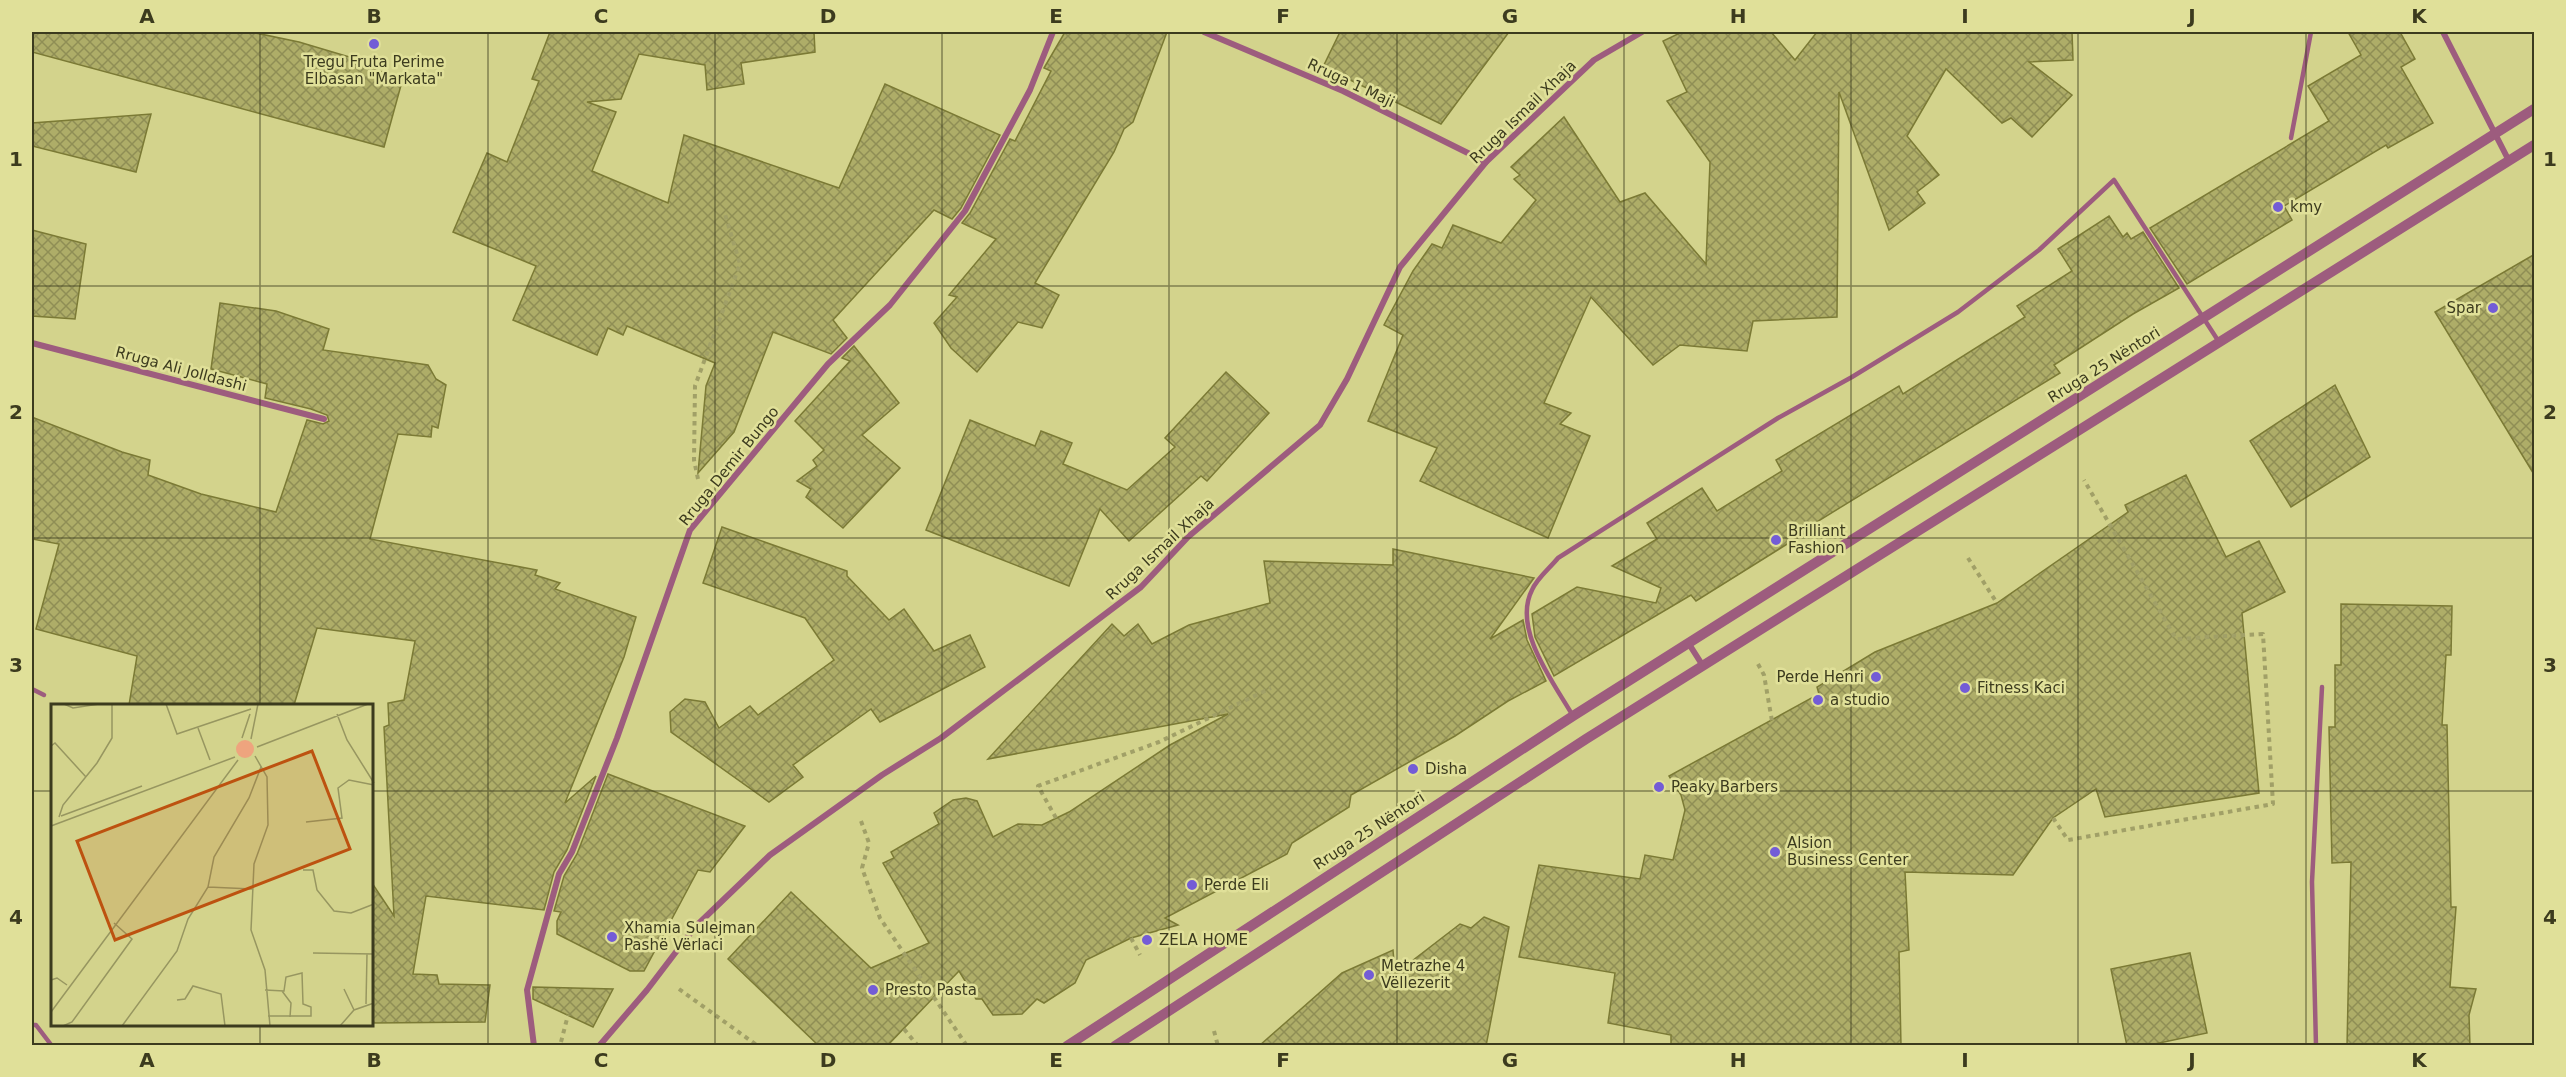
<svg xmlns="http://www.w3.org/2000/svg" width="2566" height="1077" font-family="'DejaVu Sans',sans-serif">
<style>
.building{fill:url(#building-cross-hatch);stroke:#7b7a35;stroke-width:1.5}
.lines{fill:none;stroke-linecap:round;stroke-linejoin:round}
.path{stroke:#a1a067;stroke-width:4;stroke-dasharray:4.5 4.5;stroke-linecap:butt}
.service{stroke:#9d5c7e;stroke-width:4.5}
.minor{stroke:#9d5c7e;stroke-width:6}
.tertiary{stroke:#9d5c7e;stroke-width:10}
.grid{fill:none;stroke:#3c3b1e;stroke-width:1.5;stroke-opacity:0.55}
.poi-dot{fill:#735cd6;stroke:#e0e099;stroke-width:2}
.labels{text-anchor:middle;stroke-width:5;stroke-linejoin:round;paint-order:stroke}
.poi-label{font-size:15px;fill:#3c3b1e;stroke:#e0e099;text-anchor:start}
.street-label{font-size:15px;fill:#3c3b1e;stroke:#e0e099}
.inset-road{fill:none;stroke:#979660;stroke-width:1.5}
.view{fill:#bd5210;fill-opacity:0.15;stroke:#bd5210;stroke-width:3}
.inset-edge{fill:none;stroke:#3c3b1e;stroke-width:3}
.neatline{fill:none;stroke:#3c3b1e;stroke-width:2}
.grid-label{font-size:20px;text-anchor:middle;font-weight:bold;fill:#3c3b1e}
</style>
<defs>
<pattern id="building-cross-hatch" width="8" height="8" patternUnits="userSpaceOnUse" patternTransform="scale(1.5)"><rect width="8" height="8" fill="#aead68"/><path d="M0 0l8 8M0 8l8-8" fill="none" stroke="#8f8e55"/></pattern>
</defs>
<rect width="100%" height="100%" fill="#d3d38c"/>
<g class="building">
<path d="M32 32H251L299 42 373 64 372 69 403 78 384 147 32 52Z"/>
<path d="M550 32H814L815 52 741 63 744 84 707 90 705 65 639 54 621 99 587 102 616 112 592 171 668 203 684 135 839 188 885 84 1000 135 961 208 952 219 934 210 833 320 847 338 831 354 773 332 734 432 698 473 706 386 715 363 627 326 623 335 608 328 597 355 513 320 536 266 453 232 487 153 507 162 539 81 532 79Z"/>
<path d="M1065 32H1167L1133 122 1124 129 1114 152 1035 283 1059 295 1042 328 1018 322 977 372 951 348 934 323 957 297 949 295 996 239 962 223 970 213 1010 139 1015 141 1051 71 1044 68Z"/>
<path d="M1340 32H1509L1441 124 1323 67Z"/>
<path d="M1682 32H1771L1795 60 1817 32H2072L2073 60 2029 62 2072 95 2032 137 2011 118 2002 123 1946 69 1907 136 1939 175 1917 192 1925 203 1889 230 1839 92 1837 317 1753 321 1747 351 1680 345 1653 365 1591 297 1544 403 1571 413 1560 424 1590 436 1548 538 1420 481 1437 448 1368 421 1403 335 1384 325 1413 271 1432 244 1442 248 1453 225 1501 243 1536 200 1514 179 1520 175 1511 167 1564 117 1620 202 1645 193 1706 264 1710 162 1667 101 1687 92 1663 41Z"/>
<path d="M2348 32H2400L2415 59 2401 67 2433 123 2388 148 2386 145 2284 206 2292 220 2187 284 2150 228 2329 121 2308 86 2361 55Z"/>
<path d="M151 114 136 172 32 146V123Z"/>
<path d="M2109 216 2123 237 2127 233 2131 239 2143 232 2179 288 2133 314 2054 365 2060 373 1815 523 1816 526 1696 601 1691 595 1554 676 1535 637 1532 614 1577 587 1656 603 1661 588 1612 566 1657 539 1647 523 1702 488 1717 511 1782 471 1776 460 1899 386 1903 394 2025 317 2017 306 2072 271 2058 249Z"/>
<path d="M32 230 86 244 75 319 32 316Z"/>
<path d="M2535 254V476L2435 312Z"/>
<path d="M220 303 276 311 329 329 323 350 428 365 436 379 446 385 438 428 432 426 431 437 398 434 370 539 537 570 535 575 560 583 555 589 636 617 624 657 565 803 596 776 567 850 554 872 544 910 426 896 413 974 437 975 439 984 490 985 485 1022 372 1023V883L394 916 384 727 389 725 388 703 404 700 415 641 317 628 294 705H129L137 656 36 629 59 544 32 539V417L122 452 150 460 148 475 201 494 276 512 307 420 323 424 329 421 327 415 311 409 265 398 267 384 211 369Z"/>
<path d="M854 346 899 403 862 435 900 468 843 528 806 497 811 489 797 481 817 466 813 460 824 450 795 421 850 361 842 358Z"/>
<path d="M1226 372 1269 413 1207 481 1201 476 1129 541 1100 509 1069 586 926 530 970 420 1035 446 1041 431 1072 443 1063 464 1127 490 1175 447 1165 438Z"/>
<path d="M2335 385 2370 457 2291 507 2250 441Z"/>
<path d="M2186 475 2226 557 2259 541 2285 592 2242 613 2259 793 2105 817 2096 789 2053 818 2013 875 1905 872 1909 950 1899 952 1901 1046H1671V1035L1608 1023 1615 973 1519 957 1539 865 1640 879 1645 855 1673 860 1685 810 1681 795 1669 776 1819 694 1817 687 1875 652 1997 603 2128 512 2125 505Z"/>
<path d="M722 527 847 571V576L889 620 904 609 934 651 970 635 985 667 880 722 871 709 793 765 803 777 769 802 671 732 670 712 685 699 705 702 719 728 750 706 758 715 834 660 805 618 703 583Z"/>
<path d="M1393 549 1534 578 1490 639 1523 620 1527 640 1546 681 1508 701 1455 736 1351 795 1349 807 1292 843 1287 854 1165 918 1178 925 1131 938 1086 960 1075 983 1044 1003 1037 999 1022 1014 993 1015 982 999H976L959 971 887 1046H819L728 959 791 892 871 968 929 943 883 863 894 858 891 852 939 824 934 813 953 800 966 798 977 801 993 837 1018 824 1042 825 1069 812 1170 745 1228 714 988 759 1112 624 1124 636 1138 624 1152 644 1189 625 1270 603 1264 561 1393 565Z"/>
<path d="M2341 604 2452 606 2451 655H2446L2442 725H2447L2451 907H2456L2450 987 2476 989 2469 1015 2470 1046H2347L2351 862 2332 863 2329 727H2335V665H2341Z"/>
<path d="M608 774 745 826 710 872 698 870 644 971H630L557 934V921L561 912 554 911 564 876 577 854Z"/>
<path d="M1484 917 1509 927 1486 1046H1259L1342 973 1393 950 1395 974 1460 924 1471 928Z"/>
<path d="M2190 953 2207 1033 2145 1046H2127L2111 969Z"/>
<path d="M533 987 613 989 593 1027 533 999Z"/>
</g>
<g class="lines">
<g class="path">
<path d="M666 32 674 38"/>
<path d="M698 479 694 460 695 386 740 264 724 211"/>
<path d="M1968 558 1997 603"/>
<path d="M1758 664 1764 675 1772 721"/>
<path d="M1056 818 1038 786 1159 742 1271 688"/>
<path d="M2053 818 2068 840 2273 804 2263 634 2176 639 2084 480"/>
<path d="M861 821 869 843 862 868 880 918 967 1046"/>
<path d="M1131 938 1140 955"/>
<path d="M679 989 758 1046"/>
<path d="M904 1029 918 1046"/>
<path d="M1214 1031 1218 1046"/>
<path d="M561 1042 568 1015"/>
</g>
<g class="service">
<path d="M2291 138 2311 32"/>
<path d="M32 689 44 695"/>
<path d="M1573 716C1554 683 1512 629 1532 590 1537 578 1550 568 1558 558L1778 418 1852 377 1958 312 2039 250 2114 180 2219 342"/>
<path d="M32 1025H36L52 1046"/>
<path d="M2316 1046 2312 882 2322 687"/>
</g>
<g class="minor">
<path d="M1204 32 1343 91 1486 162"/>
<path d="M2443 32 2509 161"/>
<path d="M32 343 324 419"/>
<path d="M1689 644 1703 666"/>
<path d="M534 1046 527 990 559 874 572 852 617 738 690 530 828 364 890 305 965 211 1030 90 1053 32"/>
<path d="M599 1046 647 990 695 927 770 855 882 775 941 738 1141 587 1188 537 1320 425 1347 379 1400 267 1486 162 1594 60 1642 32"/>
</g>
<g class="tertiary">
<path d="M1067 1046 1573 716 2534 109"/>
<path d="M1115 1046 1586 739 2534 145"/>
</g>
</g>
<path class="grid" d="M260 32V705M488 32V1046M715 32V1046M942 32V1046M1169 32V1046M1397 32V1046M1624 32V1046M1851 32V1046M2078 32V1046M2306 32V1046M32 286H2534M32 538H2534M32 791H52M372 791H2534M260 1024V1046"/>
<g class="poi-dot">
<circle cx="374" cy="44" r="6"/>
<circle cx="2278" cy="207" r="6"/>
<circle cx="2493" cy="308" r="6"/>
<circle cx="1776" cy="540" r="6"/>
<circle cx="1876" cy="677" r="6"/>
<circle cx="1965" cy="688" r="6"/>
<circle cx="1818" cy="700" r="6"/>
<circle cx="1413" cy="769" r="6"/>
<circle cx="1659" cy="787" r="6"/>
<circle cx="1775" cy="852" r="6"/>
<circle cx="1192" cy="885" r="6"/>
<circle cx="612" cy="937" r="6"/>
<circle cx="1147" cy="940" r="6"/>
<circle cx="1369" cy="975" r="6"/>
<circle cx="873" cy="990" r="6"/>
</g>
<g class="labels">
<g class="poi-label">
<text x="374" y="67" text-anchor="middle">Tregu Fruta Perime<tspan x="374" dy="17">Elbasan "Markata"</tspan></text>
<text x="2290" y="212">kmy</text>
<text x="2481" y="313" text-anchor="end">Spar</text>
<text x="1788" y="536">Brilliant<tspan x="1788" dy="17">Fashion</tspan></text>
<text x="1864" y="682" text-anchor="end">Perde Henri</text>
<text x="1977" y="693">Fitness Kaci</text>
<text x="1830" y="705">a studio</text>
<text x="1425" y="774">Disha</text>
<text x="1671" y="792">Peaky Barbers</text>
<text x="1787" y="848">Alsion<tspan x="1787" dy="17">Business Center</tspan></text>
<text x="1204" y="890">Perde Eli</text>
<text x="624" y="933">Xhamia Sulejman<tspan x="624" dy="17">Pashë Vërlaci</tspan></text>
<text x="1159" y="945">ZELA HOME</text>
<text x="1381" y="971">Metrazhe 4<tspan x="1381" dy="17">Vëllezerit</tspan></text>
<text x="885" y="995">Presto Pasta</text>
</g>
<g class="street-label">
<text transform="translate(1351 83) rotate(25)" y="5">Rruga 1 Maji</text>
<text transform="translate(1523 112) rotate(-44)" y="5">Rruga Ismail Xhaja</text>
<text transform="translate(2104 365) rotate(-32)" y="5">Rruga 25 Nëntori</text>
<text transform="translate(181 369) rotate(15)" y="5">Rruga Ali Jolldashi</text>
<text transform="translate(729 466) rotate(-51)" y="5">Rruga Demir Bungo</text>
<text transform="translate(1160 549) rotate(-43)" y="5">Rruga Ismail Xhaja</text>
<text transform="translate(1369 831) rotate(-33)" y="5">Rruga 25 Nëntori</text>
</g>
</g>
<g transform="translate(51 704)">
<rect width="322" height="322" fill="#d3d38c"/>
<path d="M185 45a9 9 0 1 1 18 0a9 9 0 1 1-18 0Z" fill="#eea47e"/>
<path class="inset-road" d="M13 0 22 4 48 0M115 0 126 30 200 5M286 10 296 36 323 79M147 24 159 56M191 34 199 10M200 35 207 0M0 42 4 39 35 73M206 43 317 0M204 52 216 73 217 121 203 160 200 226 214 266 219 322M10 112 91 82M8 113 12 101 46 59 61 34V0M255 118 291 114 287 84 298 76 323 81M0 122 184 53M252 166H262L266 186 283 207 300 209 323 200M157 183 201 185M262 249 323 250M0 276 6 274 16 281M293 285 303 306M214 286 233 287 235 273 251 269 252 300 260 303V312H217M231 287 240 299 239 313M126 296 134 295 142 282 170 290 174 322M315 300 316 250M0 308 187 56M12 322 21 318 81 235 63 219M71 322 126 247 137 215 157 183 163 153 198 94 210 63M289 322 303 306 323 299"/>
<path class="view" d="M261 47 299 145 64 236 26 137Z"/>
<rect width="322" height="322" class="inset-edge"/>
</g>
<rect width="2566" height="1077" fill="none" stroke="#e0e099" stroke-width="66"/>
<rect x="33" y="33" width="2500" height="1011" class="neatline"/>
<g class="grid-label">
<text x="147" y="23">A</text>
<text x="374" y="23">B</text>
<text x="601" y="23">C</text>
<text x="828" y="23">D</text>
<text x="1056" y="23">E</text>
<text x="1283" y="23">F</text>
<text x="1510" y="23">G</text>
<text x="1738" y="23">H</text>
<text x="1965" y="23">I</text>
<text x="2192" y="23">J</text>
<text x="2419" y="23">K</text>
<text x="16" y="166">1</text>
<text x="2550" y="166">1</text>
<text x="16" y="419">2</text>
<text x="2550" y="419">2</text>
<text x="16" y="672">3</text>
<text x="2550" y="672">3</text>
<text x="16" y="924">4</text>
<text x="2550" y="924">4</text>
<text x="147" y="1067">A</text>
<text x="374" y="1067">B</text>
<text x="601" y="1067">C</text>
<text x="828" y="1067">D</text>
<text x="1056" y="1067">E</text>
<text x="1283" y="1067">F</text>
<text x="1510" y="1067">G</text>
<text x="1738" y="1067">H</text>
<text x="1965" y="1067">I</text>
<text x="2192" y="1067">J</text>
<text x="2419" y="1067">K</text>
</g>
</svg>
